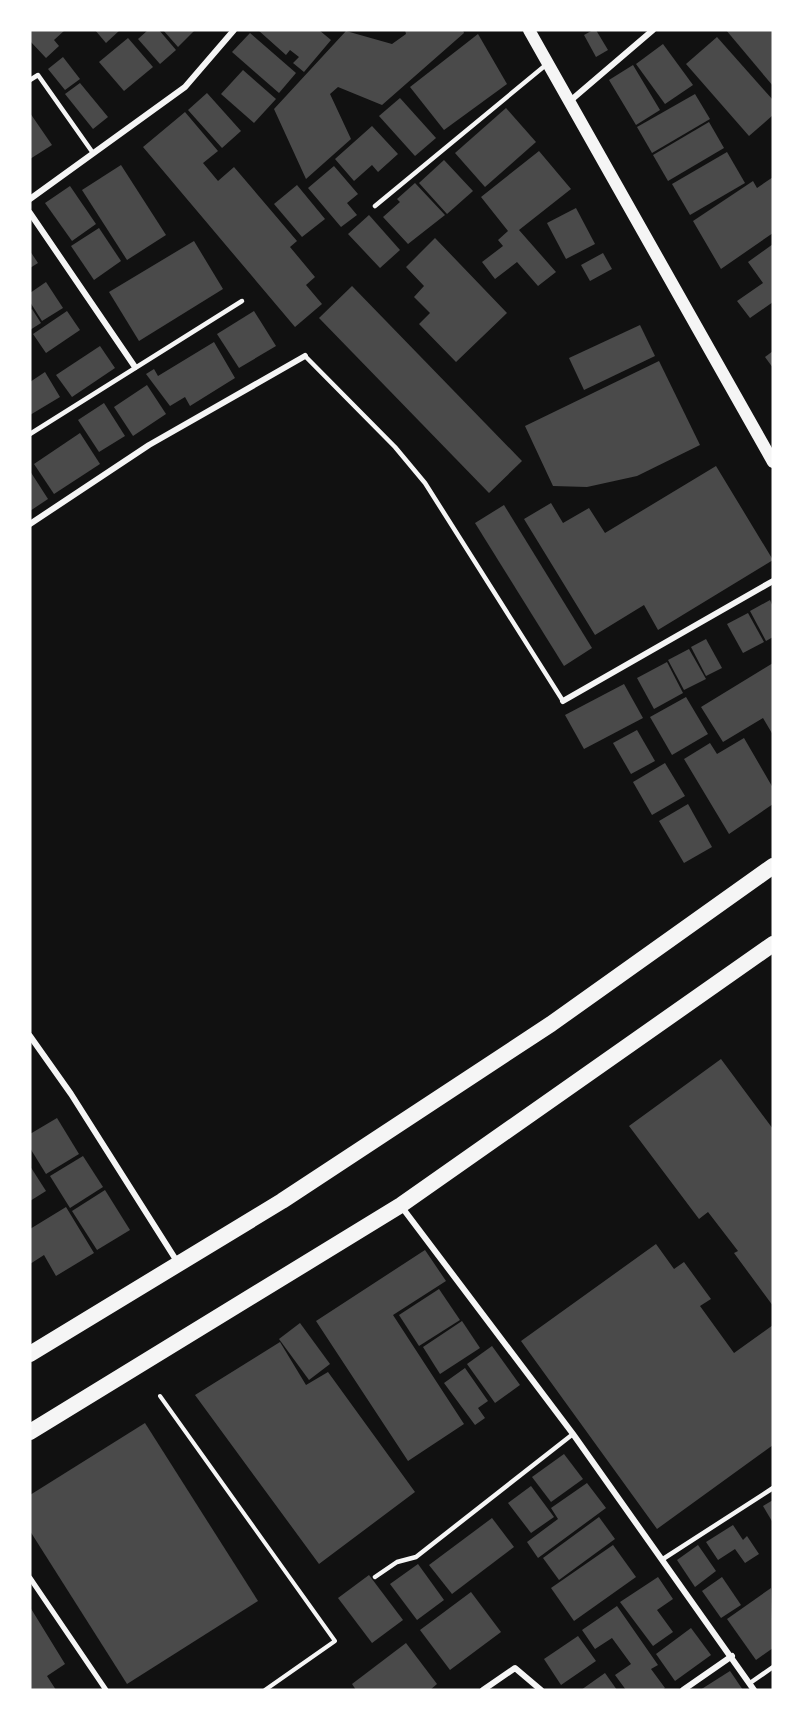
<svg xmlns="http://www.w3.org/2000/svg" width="803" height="1720" font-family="'Fira Sans',sans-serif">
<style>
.building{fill:#4a4a4a}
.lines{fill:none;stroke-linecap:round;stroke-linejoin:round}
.path{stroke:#f5f5f5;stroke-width:4}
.service{stroke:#f5f5f5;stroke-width:4.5}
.pedestrian{stroke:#f5f5f5;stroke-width:5}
.minor{stroke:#f5f5f5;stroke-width:6}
.secondary{stroke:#f5f5f5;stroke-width:12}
.trunk{stroke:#f5f5f5;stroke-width:16}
</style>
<rect width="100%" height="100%" fill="#111"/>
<g class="building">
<path d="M30 30H65L54 40 59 46 46 58 30 41Z"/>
<path d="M95 30H120L106 43Z"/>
<path d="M148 30H159L176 50 160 64 138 39Z"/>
<path d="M163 30H195L178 47Z"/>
<path d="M258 30H319L331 40 304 72 293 63 299 57 290 50 286 55Z"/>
<path d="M405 30H463L464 33 382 105 338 87 330 94 351 139 306 179 274 109 346 31 392 44 406 34Z"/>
<path d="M593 30H596L608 50 596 57 584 35Z"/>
<path d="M726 30H773V86Z"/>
<path d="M250 33 296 73 279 93 232 52Z"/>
<path d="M478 34 507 84 444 130 410 87Z"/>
<path d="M717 37 773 100V115L749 136 686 64Z"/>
<path d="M128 38 153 67 124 91 99 62Z"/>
<path d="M663 44 693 85 665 104 636 64Z"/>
<path d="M63 57 80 79 65 90 48 69Z"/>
<path d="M633 65 660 110 636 125 609 80Z"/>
<path d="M243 70 276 99 254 123 221 94Z"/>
<path d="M80 83 108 117 93 129 65 94Z"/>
<path d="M207 93 241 131 222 148 188 110Z"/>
<path d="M695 94 710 119 652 153 637 127Z"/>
<path d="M400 98 436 138 415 156 379 116Z"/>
<path d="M506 108 536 142 485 187 455 153Z"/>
<path d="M185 112 218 151 203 163 218 181 234 167 297 241 290 247 315 277 306 285 322 304 295 327 143 147Z"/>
<path d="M30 113 52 145 30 159Z"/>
<path d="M709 122 724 148 668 181 653 155Z"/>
<path d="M372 126 398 154 378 172 372 165 354 181 335 159Z"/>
<path d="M539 151 571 189 519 230 556 272 538 286 517 262 495 279 482 262 503 246 498 240 508 231 481 197Z"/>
<path d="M727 152 745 183 690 215 672 184Z"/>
<path d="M444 160 473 191 447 214 419 183Z"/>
<path d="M121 165 166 235 127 260 82 190Z"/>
<path d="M334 166 358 194 347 203 357 215 341 227 308 188Z"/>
<path d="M773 177V233L721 269 693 221 753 181 757 188Z"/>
<path d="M415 183 445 215 408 244 383 217 400 202 397 199Z"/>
<path d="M297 185 325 219 302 237 274 204Z"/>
<path d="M70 186 96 224 72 241 45 203Z"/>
<path d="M576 208 595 244 566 259 547 223Z"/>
<path d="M369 215 400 250 380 268 348 234Z"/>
<path d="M99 228 121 261 94 280 71 246Z"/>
<path d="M435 238 507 313 456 362 419 324 430 313 414 297 424 286 406 267Z"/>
<path d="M194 241 223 289 139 341 109 292Z"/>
<path d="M773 244V302L750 318 737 301 763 283 748 262Z"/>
<path d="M30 251 38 263 30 268Z"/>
<path d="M603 253 612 269 590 281 581 265Z"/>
<path d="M46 282 63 308 42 321 30 302V293Z"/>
<path d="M352 286 522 461 489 493 319 318Z"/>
<path d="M32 309 41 323 30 330V311Z"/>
<path d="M67 311 80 330 46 353 33 334Z"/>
<path d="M254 311 276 346 239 368 217 334Z"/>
<path d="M640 325 655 356 584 390 569 358Z"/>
<path d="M214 342 235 378 190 406 185 397 170 406 146 374 154 369 158 376Z"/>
<path d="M100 346 115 368 72 397 56 375Z"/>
<path d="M773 351V368L765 357Z"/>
<path d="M659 361 700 445 637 476 587 487 553 486 525 426Z"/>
<path d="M45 372 60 397 30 415V382Z"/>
<path d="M147 385 166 414 133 436 114 407Z"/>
<path d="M104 403 125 436 99 452 78 420Z"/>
<path d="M80 433 100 464 54 494 34 464Z"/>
<path d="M716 466 773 560 658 630 644 605 595 635 524 519 551 503 563 523 589 508 605 533Z"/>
<path d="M30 471 48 499 30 511Z"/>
<path d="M504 505 592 648 564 666 475 523Z"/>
<path d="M770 600 773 607V637L766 641 750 611Z"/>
<path d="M748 613 764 642 743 653 727 624Z"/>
<path d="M706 639 722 668 706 676 691 647Z"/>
<path d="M689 649 706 679 684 690 668 660Z"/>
<path d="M667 662 683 693 654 709 637 678Z"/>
<path d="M773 663V735L763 718 723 742 701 707Z"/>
<path d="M624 684 643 718 584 749 565 715Z"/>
<path d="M686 697 708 734 672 755 650 717Z"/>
<path d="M637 730 655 761 631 774 613 743Z"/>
<path d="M744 738 773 788V804L729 834 684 759 710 743 717 754Z"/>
<path d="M665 763 685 796 652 815 633 782Z"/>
<path d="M688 804 712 847 684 863 659 821Z"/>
<path d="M721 1059 773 1129V1306L734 1253 738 1251 708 1212 699 1219 629 1126Z"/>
<path d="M57 1118 79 1154 46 1174 30 1148V1134Z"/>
<path d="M83 1156 103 1187 70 1208 50 1176Z"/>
<path d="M30 1166 46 1191 30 1201Z"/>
<path d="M105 1190 130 1230 97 1250 72 1211Z"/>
<path d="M66 1207 94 1253 56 1276 44 1255 30 1264V1229Z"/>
<path d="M656 1244 674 1269 684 1262 711 1299 700 1306 734 1353 773 1325V1445L657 1529 521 1341Z"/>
<path d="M425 1250 446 1281 393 1315 464 1424 408 1461 316 1321Z"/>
<path d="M439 1289 460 1320 419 1346 399 1315Z"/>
<path d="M462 1321 480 1348 440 1374 423 1347Z"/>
<path d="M300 1323 330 1364 309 1380 279 1339Z"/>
<path d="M280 1342 306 1385 328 1372 415 1492 319 1564 195 1395Z"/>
<path d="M492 1346 520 1385 495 1403 467 1364Z"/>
<path d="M465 1368 488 1401 478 1408 485 1418 475 1425 444 1383Z"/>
<path d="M145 1423 258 1601 127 1684 30 1531V1495Z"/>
<path d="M564 1454 583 1479 551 1502 532 1477Z"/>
<path d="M587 1483 606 1508 538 1558 527 1542 558 1519 551 1508Z"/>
<path d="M531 1486 554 1517 531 1533 508 1503Z"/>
<path d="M773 1500V1523L763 1506Z"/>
<path d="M599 1517 615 1539 559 1580 543 1558Z"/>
<path d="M492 1518 514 1547 452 1594 429 1565Z"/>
<path d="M733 1525 743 1540 747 1536 759 1554 745 1563 735 1549 718 1560 706 1542Z"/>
<path d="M613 1545 636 1577 574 1621 551 1588Z"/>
<path d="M698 1545 716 1571 695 1587 677 1560Z"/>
<path d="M418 1564 444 1600 417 1620 390 1584Z"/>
<path d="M369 1575 403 1620 372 1643 338 1598Z"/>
<path d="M658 1577 673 1599 657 1610 673 1632 653 1646 620 1602Z"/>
<path d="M722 1577 741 1605 721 1618 702 1591Z"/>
<path d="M771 1588 773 1648 756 1660 727 1619Z"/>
<path d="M471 1592 501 1632 450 1670 420 1630Z"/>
<path d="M617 1606 658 1665 651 1669 665 1688 662 1690H626L615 1675 631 1664 612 1638 595 1649 582 1630Z"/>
<path d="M30 1607 65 1664 47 1676 56 1690H30Z"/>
<path d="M691 1628 711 1655 675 1681 656 1654Z"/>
<path d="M578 1636 596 1661 561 1685 544 1659Z"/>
<path d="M406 1643 437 1684 430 1690H356L352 1684Z"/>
<path d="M730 1671 743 1690H700Z"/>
<path d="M605 1673 617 1690H581Z"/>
</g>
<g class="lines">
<path class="path" d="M160 1396 335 1641 265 1690"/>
<g class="service">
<path d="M30 80 38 75 93 153"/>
<path d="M375 206 547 64"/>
<path d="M305 356 395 447 425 483 563 701"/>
<path d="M30 434 242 301"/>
<path d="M663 1559 773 1488"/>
<path d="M375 1577 397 1562 416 1557 573 1434"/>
<path d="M750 1683 773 1667"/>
</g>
<path class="pedestrian" d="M30 1578 106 1690"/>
<g class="minor">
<path d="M570 101 653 30"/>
<path d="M30 199 185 87 234 30"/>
<path d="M30 213 135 367"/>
<path d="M30 524 149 445 305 356"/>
<path d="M563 701 773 581"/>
<path d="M30 1036 71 1094 178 1263"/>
<path d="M401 1206 573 1434 754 1690"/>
<path d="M483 1690 515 1668 541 1690"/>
<path d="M683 1690 732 1656"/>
</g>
<path class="secondary" d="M529 30 773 462"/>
<g class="trunk">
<path d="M30 1354 282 1201 551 1024 773 866"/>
<path d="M30 1432 401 1205 773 944"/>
</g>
</g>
<rect width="803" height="1720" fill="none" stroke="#ffffff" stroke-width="63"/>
</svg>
